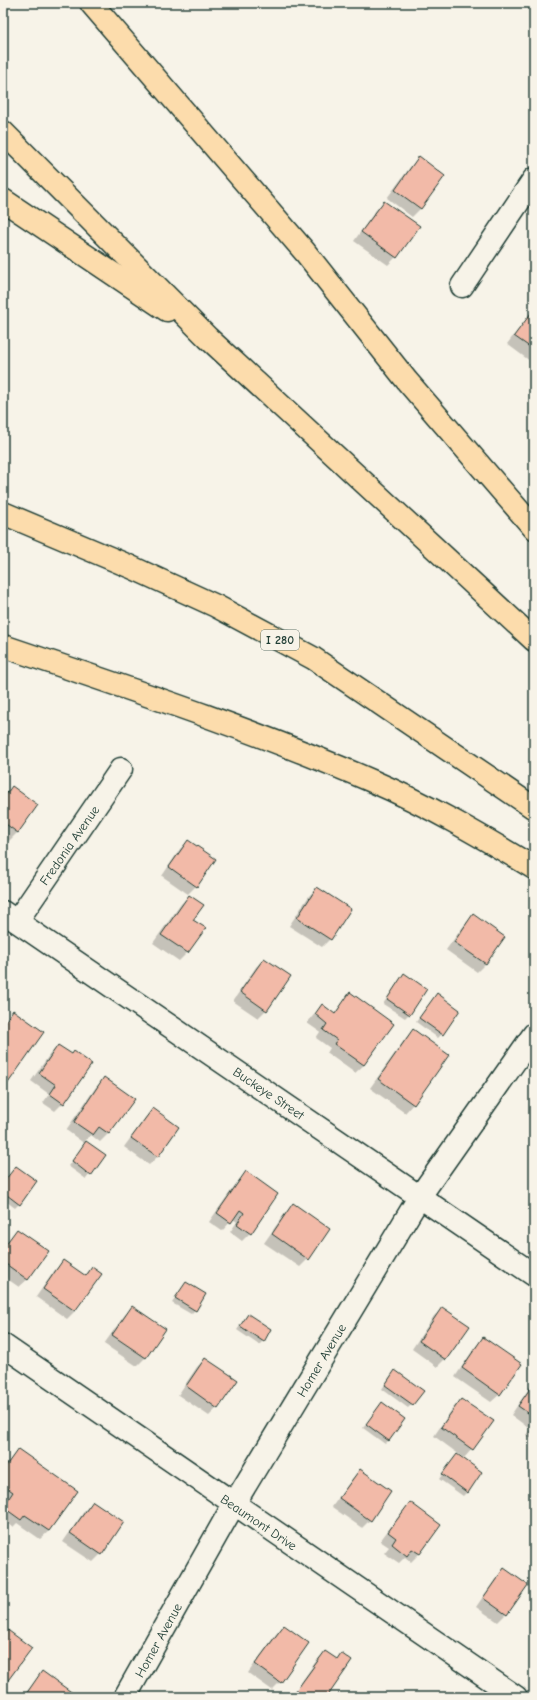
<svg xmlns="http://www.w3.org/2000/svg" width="537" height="1700" font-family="'Comic Neue',sans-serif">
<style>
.shadow{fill:#0003}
.building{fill:#f2baa8;stroke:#1f3d34}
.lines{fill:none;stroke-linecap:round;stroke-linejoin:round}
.minor-casing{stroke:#1f3d34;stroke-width:25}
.tertiary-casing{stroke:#1f3d34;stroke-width:25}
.motorway-casing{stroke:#1f3d34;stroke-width:25}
.minor{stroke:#f7f3e8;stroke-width:22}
.tertiary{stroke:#f7f3e8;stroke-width:22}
.motorway{stroke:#fcdcac;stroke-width:22}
.labels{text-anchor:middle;stroke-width:3;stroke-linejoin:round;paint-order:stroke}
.shield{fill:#f7f3e8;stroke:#60746a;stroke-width:1}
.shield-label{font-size:12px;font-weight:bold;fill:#1f3d34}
.street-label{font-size:13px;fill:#1f3d34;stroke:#f7f3e8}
</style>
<rect width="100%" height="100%" fill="#f7f3e8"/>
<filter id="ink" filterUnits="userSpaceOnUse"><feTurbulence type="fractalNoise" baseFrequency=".025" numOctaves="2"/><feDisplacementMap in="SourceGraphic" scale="8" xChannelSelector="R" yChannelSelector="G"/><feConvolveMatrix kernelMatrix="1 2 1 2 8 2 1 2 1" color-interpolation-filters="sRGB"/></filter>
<g filter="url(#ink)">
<g class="shadow">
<path d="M419 158 421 208 412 217 387 198 411 166Z"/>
<path d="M384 202 396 257 388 265 354 241 376 210Z"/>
<path d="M534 309V364L507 344Z"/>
<path d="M12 787 37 805 17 833 9 841 3 836V797Z"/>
<path d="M188 841 196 886 188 894 162 876 180 849Z"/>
<path d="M317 888 330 939 322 947 289 926 309 896Z"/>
<path d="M189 896 192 920 204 929 187 953 179 961 153 943 181 904Z"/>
<path d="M473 916 504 937 485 964 477 972 446 950 465 924Z"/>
<path d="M264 959 266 1010 258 1018 233 1001 256 967Z"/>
<path d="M400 979 409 1014 405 1018 383 1004Z"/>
<path d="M350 994 393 1024 364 1065 355 1073 327 1053 330 1048 316 1038 320 1032 307 1023 322 1005 334 1014Z"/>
<path d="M437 994 442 1034 438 1038 416 1022Z"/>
<path d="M13 1012 5 1085 3 1087V1023Z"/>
<path d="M413 1031 448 1055 413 1104 405 1113 370 1088 405 1039Z"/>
<path d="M58 1046 72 1055 63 1103 55 1111 43 1103 49 1094 31 1081 50 1054Z"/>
<path d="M105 1079 133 1099 108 1134 100 1142 91 1135 85 1141 105 1156 86 1179 68 1166 85 1144 66 1130 96 1087Z"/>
<path d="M153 1109 178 1127 157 1157 149 1165 124 1147 145 1118Z"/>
<path d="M16 1167 19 1204 15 1208 3 1199V1183Z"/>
<path d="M246 1173 250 1233 242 1241 230 1232 237 1222 233 1219 222 1231 209 1222 238 1181Z"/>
<path d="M293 1205 308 1259 300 1267 264 1243 285 1213Z"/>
<path d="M17 1230 28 1279 19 1287 3 1276V1246Z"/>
<path d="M64 1261 84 1276 92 1268 75 1311 67 1319 36 1297 55 1270Z"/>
<path d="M186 1283 195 1310 191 1314 172 1303Z"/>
<path d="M132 1308 165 1330 145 1358 137 1366 104 1344 124 1316Z"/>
<path d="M443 1308 445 1359 437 1367 412 1349 434 1316Z"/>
<path d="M248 1315 263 1341 259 1345 237 1330Z"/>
<path d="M484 1338 500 1394 491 1402 455 1377 475 1347Z"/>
<path d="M205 1359 217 1408 209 1416 178 1395 197 1367Z"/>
<path d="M391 1375 412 1404 408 1408 382 1389Z"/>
<path d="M534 1381V1440L526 1435 530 1429 511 1415Z"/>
<path d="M461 1400 472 1449 464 1458 434 1436 453 1408Z"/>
<path d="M382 1403 389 1440 385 1444 363 1428Z"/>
<path d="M18 1450 49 1531 40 1539 17 1523 13 1527 3 1521V1504L6 1500 3 1499V1468Z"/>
<path d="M457 1455 467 1492 463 1496 439 1479Z"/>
<path d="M360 1471 370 1520 362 1528 332 1507 352 1479Z"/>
<path d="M93 1502 101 1554 93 1562 63 1542 85 1510Z"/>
<path d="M410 1504 440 1525 419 1554 411 1562 405 1557 399 1563 384 1553 389 1547 380 1541 402 1512Z"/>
<path d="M504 1570 506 1614 498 1622 476 1607 496 1578Z"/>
<path d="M284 1626 280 1682 272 1690 248 1673 276 1634Z"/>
<path d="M325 1652 336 1660 341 1655 326 1697H291L317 1660Z"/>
<path d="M43 1672 70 1697H22Z"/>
</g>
<g class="building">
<path d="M419 156 445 176 421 209 395 190Z"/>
<path d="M384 201 420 226 397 258 361 232Z"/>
<path d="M534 309V350L514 336Z"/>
<path d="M12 786 38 805 18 833 3 822V799Z"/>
<path d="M188 840 216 859 197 887 169 867Z"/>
<path d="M317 887 351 909 331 940 297 918Z"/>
<path d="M189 895 204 905 193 920 206 928 188 953 161 935Z"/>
<path d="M473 914 505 937 486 964 454 942Z"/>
<path d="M264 958 291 976 267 1011 240 992Z"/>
<path d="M404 973 427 989 410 1015 387 999Z"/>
<path d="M350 992 394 1024 364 1065 334 1044 337 1040 323 1030 327 1024 315 1014 322 1004 335 1014Z"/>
<path d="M437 993 460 1010 443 1035 419 1018Z"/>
<path d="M13 1010 44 1032 6 1086 3 1084V1025Z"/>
<path d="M413 1029 449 1055 414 1105 378 1079Z"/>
<path d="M58 1045 72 1054 74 1051 92 1064 64 1104 50 1094 56 1085 39 1073Z"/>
<path d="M104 1077 135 1099 109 1134 99 1127 93 1135 74 1122Z"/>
<path d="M153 1108 179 1127 158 1157 131 1138Z"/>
<path d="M86 1141 106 1155 91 1176 72 1161Z"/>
<path d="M16 1166 37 1181 20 1205 3 1192V1183Z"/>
<path d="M246 1171 278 1194 251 1234 237 1224 244 1213 240 1210 231 1223 217 1213Z"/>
<path d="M293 1203 330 1229 309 1260 272 1234Z"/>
<path d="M17 1229 49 1251 28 1280 3 1262V1248Z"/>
<path d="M63 1260 86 1276 92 1267 102 1274 75 1311 43 1289Z"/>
<path d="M186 1282 206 1294 196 1311 175 1298Z"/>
<path d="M132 1306 166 1329 146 1358 112 1335Z"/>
<path d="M442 1307 470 1326 446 1360 419 1341Z"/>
<path d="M248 1314 271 1329 264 1342 240 1326Z"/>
<path d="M483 1337 522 1364 500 1395 462 1368Z"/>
<path d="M205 1358 238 1380 218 1409 186 1386Z"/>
<path d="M395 1370 424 1391 413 1405 385 1385Z"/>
<path d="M534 1383V1417L518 1406Z"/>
<path d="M461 1399 494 1421 473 1450 441 1427Z"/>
<path d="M382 1402 405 1419 389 1441 366 1424Z"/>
<path d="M18 1449 78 1491 49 1531 25 1515 21 1520 3 1507 13 1492 3 1485V1470Z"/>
<path d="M457 1454 482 1472 468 1493 442 1474Z"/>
<path d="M360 1469 391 1491 371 1521 339 1498Z"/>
<path d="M93 1501 124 1522 102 1555 70 1533Z"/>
<path d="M410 1502 441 1525 420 1554 412 1549 407 1556 392 1544 396 1538 388 1532Z"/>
<path d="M504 1568 528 1585 507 1615 483 1598Z"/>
<path d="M284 1625 309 1643 281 1683 255 1664Z"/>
<path d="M5 1628 32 1648 3 1687V1631Z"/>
<path d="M325 1651 337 1659 341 1653 352 1661 327 1697H296L293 1695Z"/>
<path d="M42 1671 74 1694 72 1697H24Z"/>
</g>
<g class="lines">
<g class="minor-casing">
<g id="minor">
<path d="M462 286 534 179"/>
<path d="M17 921 121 769"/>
<path d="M3 1345 516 1697"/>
<path d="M125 1697 234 1504 420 1196 534 1034"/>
</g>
</g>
<g class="tertiary-casing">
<path id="tertiary" d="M3 912 534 1275"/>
</g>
<g class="motorway-casing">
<g id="motorway">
<path d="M91 3 305 252 407 381 534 528"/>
<path d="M3 132 208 338 534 640"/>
<path d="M3 200 167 310"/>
<path d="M3 513 131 567 216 606 313 658 534 808"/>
<path d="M3 646C127 688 252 729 372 781 428 805 481 836 534 868"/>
</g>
</g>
<use href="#minor" class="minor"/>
<use href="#tertiary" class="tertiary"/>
<use href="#motorway" class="motorway"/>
</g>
</g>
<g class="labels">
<rect class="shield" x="261" y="630" width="38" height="20" rx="3"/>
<g class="shield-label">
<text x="280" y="644">I 280</text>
</g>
<g class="street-label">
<text transform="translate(69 845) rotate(-55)" y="5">Fredonia Avenue</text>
<text transform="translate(269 1093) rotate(34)" y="5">Buckeye Street</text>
<text transform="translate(321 1360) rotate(-59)" y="5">Homer Avenue</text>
<text transform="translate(259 1522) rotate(34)" y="5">Beaumont Drive</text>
<text transform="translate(158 1640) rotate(-61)" y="5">Homer Avenue</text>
</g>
</g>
<rect width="537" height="1700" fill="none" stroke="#f7f3e8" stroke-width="16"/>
<rect x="8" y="8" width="521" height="1684" fill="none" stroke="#1f3d34" stroke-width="1.5" filter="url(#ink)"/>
</svg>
